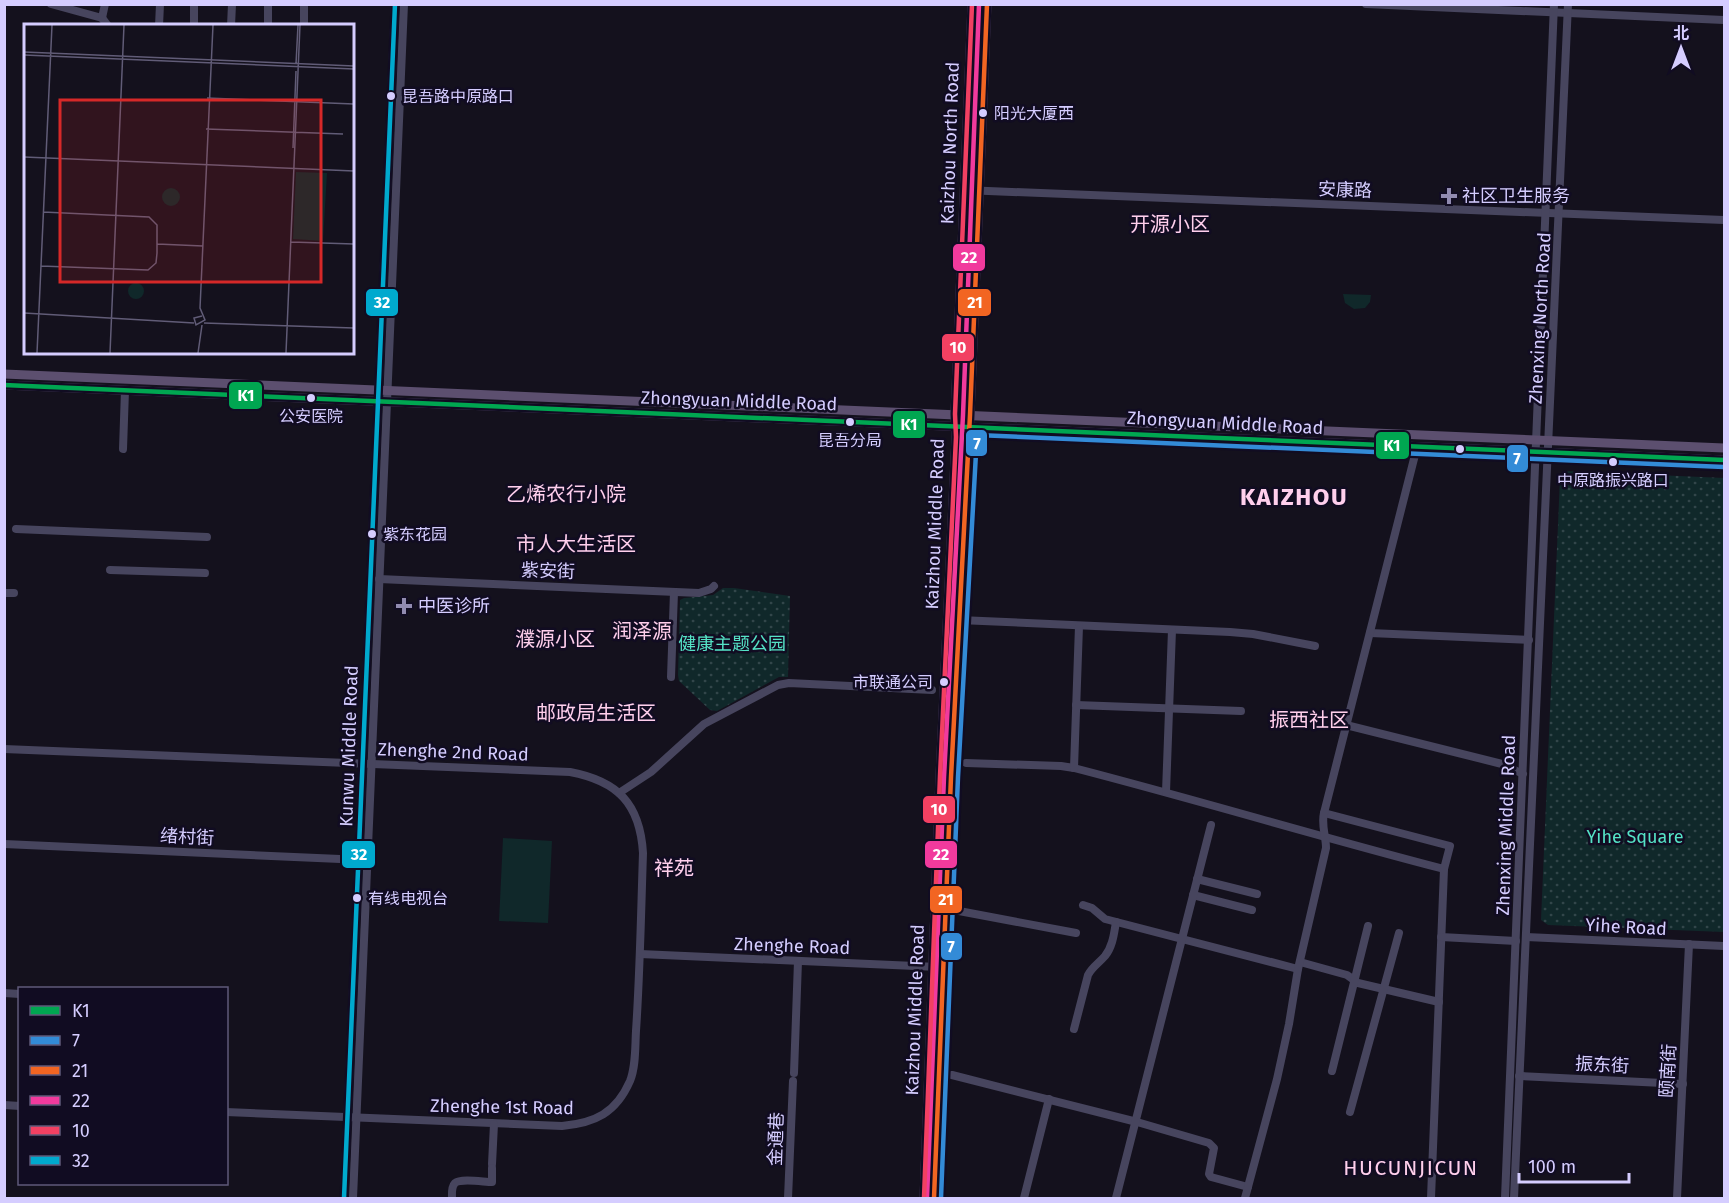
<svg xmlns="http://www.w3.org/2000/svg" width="1729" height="1203" font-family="'Fira Sans','Noto Sans SC',sans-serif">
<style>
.green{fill:#10282a}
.park{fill:url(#park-dots)}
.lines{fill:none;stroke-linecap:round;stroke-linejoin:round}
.minor{stroke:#47455e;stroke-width:8}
.major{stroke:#5c4f6f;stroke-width:9}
.bus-1-casing{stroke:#110c22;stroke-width:9}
.bus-2-casing{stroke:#110c22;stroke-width:9}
.bus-3-casing{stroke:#110c22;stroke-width:9}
.bus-4-casing{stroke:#110c22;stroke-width:9}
.bus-5-casing{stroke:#110c22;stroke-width:9}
.bus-6-casing{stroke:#110c22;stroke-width:9}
.bus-1{stroke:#00a651;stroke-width:4.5}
.bus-2{stroke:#338bd7;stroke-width:4.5}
.bus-3{stroke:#f26522;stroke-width:4.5}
.bus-4{stroke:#f13a9d;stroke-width:4.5}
.bus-5{stroke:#f24062;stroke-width:4.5}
.bus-6{stroke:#00a9ce;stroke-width:4.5}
.bus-dot{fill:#d5cdff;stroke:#110c22;stroke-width:2}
.poi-dot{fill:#918bb0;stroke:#110c22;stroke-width:2}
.labels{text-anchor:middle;stroke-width:5;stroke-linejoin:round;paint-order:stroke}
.bus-label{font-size:16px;fill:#d5cdff;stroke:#110c22;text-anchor:start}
.street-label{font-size:18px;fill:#d5cdff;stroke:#110c22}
.poi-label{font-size:18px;fill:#d5cdff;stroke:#110c22;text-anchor:start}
.park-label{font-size:18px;fill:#55e3c6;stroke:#110c22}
.neighbourhood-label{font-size:20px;fill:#ffcfec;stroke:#110c22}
.quarter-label{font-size:21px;letter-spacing:1.5px;fill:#ffcfec;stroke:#110c22}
.district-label{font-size:24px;font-weight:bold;letter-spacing:1.5px;fill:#ffcfec;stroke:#110c22}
.inset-road{fill:none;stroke:#615c77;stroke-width:1.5}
.view{fill:#d62828;fill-opacity:0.15;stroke:#d62828;stroke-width:3}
.inset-edge{fill:none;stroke:#d5cdff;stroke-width:3}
.line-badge{stroke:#110c22;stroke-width:2}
.badge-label{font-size:16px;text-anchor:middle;font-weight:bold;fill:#fff}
</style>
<defs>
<pattern id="park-dots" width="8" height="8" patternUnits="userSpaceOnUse" patternTransform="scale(1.5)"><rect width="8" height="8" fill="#10282a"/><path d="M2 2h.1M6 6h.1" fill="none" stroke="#32464a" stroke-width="1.8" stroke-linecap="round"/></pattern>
</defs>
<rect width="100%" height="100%" fill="#14111d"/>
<g class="green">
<path d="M1343 294 1371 295 1370 302 1365 308 1354 309 1345 303Z"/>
<path d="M503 838 552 841 548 923 499 921Z"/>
</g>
<g class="park">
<path d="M1566 471 1724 478V932L1548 925 1541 920 1560 478Z"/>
<path d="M723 588H734L790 596 788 677H779L717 711 710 710 679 681 678 675 680 600 684 598 713 595Z"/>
</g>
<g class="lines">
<g class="minor">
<path d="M51 4 102 18 108 26"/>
<path d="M1366 4 1724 20"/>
<path d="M102 18 105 4"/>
<path d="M159 26 160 4"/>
<path d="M194 26V4"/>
<path d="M231 26 232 4"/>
<path d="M268 26V4"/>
<path d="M304 26V4"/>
<path d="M964 190 1724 220"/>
<path d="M123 449 125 390"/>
<path d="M16 529 207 537"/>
<path d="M110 570 205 573"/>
<path d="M379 579 699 593 711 589 714 586"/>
<path d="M4 593H14"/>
<path d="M959 620 1230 632 1253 634 1315 646"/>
<path d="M1370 633 1529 640"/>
<path d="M671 677 674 592"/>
<path d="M1076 705 1241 711"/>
<path d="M1346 725 1502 764 1523 774"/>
<path d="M4 749 570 772C618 781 640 804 643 853 641 912 640 972 636 1031 635 1047 636 1066 630 1081 616 1113 595 1123 562 1126L226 1112"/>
<path d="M966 763 1061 766 1074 768C1198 800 1320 837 1444 869"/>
<path d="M1074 768 1079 626"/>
<path d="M1166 792 1172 630"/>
<path d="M619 793 651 772 704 724 778 685 789 683 932 690"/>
<path d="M1324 813 1450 846 1444 869 1431 1198"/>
<path d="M4 844 363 860"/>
<path d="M1197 879 1257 894"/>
<path d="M1193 895 1252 910"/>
<path d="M1083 905 1092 908 1105 919 1298 969"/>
<path d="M959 911 1076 933"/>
<path d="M1441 937 1516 941"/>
<path d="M1526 937 1724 946"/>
<path d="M640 954 938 967"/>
<path d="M1300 962 1347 975 1358 983 1439 1002"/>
<path d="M4 993 20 994"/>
<path d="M1074 1029 1088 975C1092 967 1099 963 1105 956 1113 946 1114 933 1116 922"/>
<path d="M1332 1071 1368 926"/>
<path d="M794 1073 798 961"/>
<path d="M952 1075 1137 1122 1209 1143 1214 1148 1209 1174 1211 1177 1248 1187"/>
<path d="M1519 1076 1683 1084"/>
<path d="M4 1105 20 1106"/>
<path d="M1350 1112 1399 933"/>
<path d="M492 1164 494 1124"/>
<path d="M344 1198 395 4"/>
<path d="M353 1198 404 4"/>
<path d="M452 1198C452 1194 451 1187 455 1183 461 1178 484 1182 492 1182V1168"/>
<path d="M788 1198 793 1081"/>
<path d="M1024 1198 1049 1099"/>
<path d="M1116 1198 1211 825"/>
<path d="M1245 1198 1277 1079 1289 1024 1298 969 1326 848C1326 836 1321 825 1324 813L1417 447"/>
<path d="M1505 1198 1554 4"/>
<path d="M1514 1198 1568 4"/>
<path d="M1677 1198 1689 944"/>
</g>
<g class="major">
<path d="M4 374 1724 448"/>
<path d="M4 385 1724 460"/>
<path d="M924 1198 940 776 956 437 955 414 972 4"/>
<path d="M934 1198 951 777 970 415 987 4"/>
</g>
<g class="bus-1-casing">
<path id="bus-1" d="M4 385 1724 460"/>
</g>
<g class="bus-2-casing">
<path id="bus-2" d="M941 1198 958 777 977 435 1724 467"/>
</g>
<g class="bus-3-casing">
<path id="bus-3" d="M934 1198 951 777 970 415 987 4"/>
</g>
<g class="bus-4-casing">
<path id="bus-4" d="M927 1198 944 777 963 415 979 4"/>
</g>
<g class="bus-5-casing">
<path id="bus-5" d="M924 1198 940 776 956 437 955 414 972 4"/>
</g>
<g class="bus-6-casing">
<path id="bus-6" d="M344 1198 395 4"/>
</g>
<use href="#bus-1" class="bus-1"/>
<use href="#bus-2" class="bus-2"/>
<use href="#bus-3" class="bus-3"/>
<use href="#bus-4" class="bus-4"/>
<use href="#bus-5" class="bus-5"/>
<use href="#bus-6" class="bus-6"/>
</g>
<g class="bus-dot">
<circle cx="391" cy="96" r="5"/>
<circle cx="983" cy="113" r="5"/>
<circle cx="311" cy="398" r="5"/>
<circle cx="850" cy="422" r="5"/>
<circle cx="1460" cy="449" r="5"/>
<circle cx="1613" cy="462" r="5"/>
<circle cx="372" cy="534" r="5"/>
<circle cx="944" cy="682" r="5"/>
<circle cx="357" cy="898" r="5"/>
</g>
<g class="poi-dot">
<path d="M1446 187h6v6h6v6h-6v6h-6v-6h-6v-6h6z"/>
<path d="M401 597h6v6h6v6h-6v6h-6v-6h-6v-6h6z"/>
</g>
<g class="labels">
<g class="bus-label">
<text x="402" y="102">昆吾路中原路口</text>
<text x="994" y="119">阳光大厦西</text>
<text x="311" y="422" text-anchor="middle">公安医院</text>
<text x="850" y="446" text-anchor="middle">昆吾分局</text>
<text x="1613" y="486" text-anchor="middle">中原路振兴路口</text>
<text x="383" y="540">紫东花园</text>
<text x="933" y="688" text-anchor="end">市联通公司</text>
<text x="368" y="904">有线电视台</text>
</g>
<g class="street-label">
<text transform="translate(950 143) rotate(-88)" y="6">Kaizhou North Road</text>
<text transform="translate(1345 190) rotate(2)" y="6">安康路</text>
<text transform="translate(1540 318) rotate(-87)" y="6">Zhenxing North Road</text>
<text transform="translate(739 401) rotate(2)" y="6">Zhongyuan Middle Road</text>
<text transform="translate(1225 423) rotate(3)" y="6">Zhongyuan Middle Road</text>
<text transform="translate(935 524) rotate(-88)" y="6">Kaizhou Middle Road</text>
<text transform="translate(548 571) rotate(2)" y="6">紫安街</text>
<text transform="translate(349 746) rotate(-88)" y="6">Kunwu Middle Road</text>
<text transform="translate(453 752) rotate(2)" y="6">Zhenghe 2nd Road</text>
<text transform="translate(1506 825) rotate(-88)" y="6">Zhenxing Middle Road</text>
<text transform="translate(187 837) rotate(3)" y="6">绪村街</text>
<text transform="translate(1626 927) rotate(3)" y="6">Yihe Road</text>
<text transform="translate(792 946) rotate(2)" y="6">Zhenghe Road</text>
<text transform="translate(915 1010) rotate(-88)" y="6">Kaizhou Middle Road</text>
<text transform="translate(1602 1065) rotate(3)" y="6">振东街</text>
<text transform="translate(1668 1071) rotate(-87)" y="6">颐南街</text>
<text transform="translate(502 1107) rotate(1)" y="6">Zhenghe 1st Road</text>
<text transform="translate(776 1139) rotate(-88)" y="6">金通巷</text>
</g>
<g class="poi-label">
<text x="1462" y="202">社区卫生服务</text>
<text x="418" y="612">中医诊所</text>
</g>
<g class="park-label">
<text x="732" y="650">健康主题公园</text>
<text x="1635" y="843">Yihe Square</text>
</g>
<g class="neighbourhood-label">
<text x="1170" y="231">开源小区</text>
<text x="566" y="501">乙烯农行小院</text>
<text x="576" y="551">市人大生活区</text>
<text x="642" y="638">润泽源</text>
<text x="555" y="646">濮源小区</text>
<text x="596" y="720">邮政局生活区</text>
<text x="1309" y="727">振西社区</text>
<text x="674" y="875">祥苑</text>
</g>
<g class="quarter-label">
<text x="1411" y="1175">HUCUNJICUN</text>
</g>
<g class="district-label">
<text x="1294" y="505">KAIZHOU</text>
</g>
</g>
<g transform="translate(24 24)">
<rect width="330" height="330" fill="#14111d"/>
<path d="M272 148 303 149 299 217 269 215ZM138 173a9 9 0 1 1 18 0a9 9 0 1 1-18 0ZM104 267a8 8 0 1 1 16 0a8 8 0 1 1-16 0Z" fill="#10282a"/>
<path class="inset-road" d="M0 28 330 42M0 31 330 45M272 40 274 1M183 74 330 80M182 105 319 110M269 124 272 47M0 133 330 147M267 218 330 220M133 220 179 222M17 242 124 246 132 239 133 229V201L125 193 19 188M0 289 170 299M178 292 170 294 172 301 181 296 176 284 189 1M180 299 330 304M13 329 28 1M86 329 100 1M174 329 178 301M262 329 276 1"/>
<path class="view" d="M36 76H297V258H36Z"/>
<rect width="330" height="330" class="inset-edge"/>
</g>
<g class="line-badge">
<rect x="952" y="243" width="34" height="29" rx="6" fill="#f13a9d"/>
<rect x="365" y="288" width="34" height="29" rx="6" fill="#00a9ce"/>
<rect x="957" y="288" width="35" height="29" rx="6" fill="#f26522"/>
<rect x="941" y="333" width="34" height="29" rx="6" fill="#f24062"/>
<rect x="228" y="381" width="35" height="29" rx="6" fill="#00a651"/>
<rect x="892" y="410" width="34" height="29" rx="6" fill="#00a651"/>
<rect x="965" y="429" width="23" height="28" rx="6" fill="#338bd7"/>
<rect x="1375" y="431" width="35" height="29" rx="6" fill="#00a651"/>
<rect x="1506" y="444" width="23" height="29" rx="6" fill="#338bd7"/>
<rect x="922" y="795" width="34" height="29" rx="6" fill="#f24062"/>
<rect x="924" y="840" width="34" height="29" rx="6" fill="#f13a9d"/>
<rect x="341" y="840" width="35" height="29" rx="6" fill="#00a9ce"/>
<rect x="929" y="885" width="34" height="29" rx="6" fill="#f26522"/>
<rect x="940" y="932" width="23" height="29" rx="6" fill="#338bd7"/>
</g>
<g class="badge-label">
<text x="969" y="263">22</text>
<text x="382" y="308">32</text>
<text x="975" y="308">21</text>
<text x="958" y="353">10</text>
<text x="246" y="401">K1</text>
<text x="909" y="430">K1</text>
<text x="977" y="449">7</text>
<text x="1392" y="451">K1</text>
<text x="1517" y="464">7</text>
<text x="939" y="815">10</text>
<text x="941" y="860">22</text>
<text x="359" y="860">32</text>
<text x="946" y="905">21</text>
<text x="951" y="952">7</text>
</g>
<rect width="1729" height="1203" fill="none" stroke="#d5cdff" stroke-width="12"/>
<rect x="18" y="987" width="210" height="198" fill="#110c22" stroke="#5f597a" stroke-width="1.5"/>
<rect x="30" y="1006" width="30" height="9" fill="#00a651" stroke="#5f597a" stroke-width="1.5"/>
<text x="72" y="1017" font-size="18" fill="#d5cdff">K1</text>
<rect x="30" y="1036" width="30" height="9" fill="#338bd7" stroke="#5f597a" stroke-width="1.5"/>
<text x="72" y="1047" font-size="18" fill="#d5cdff">7</text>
<rect x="30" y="1066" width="30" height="9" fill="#f26522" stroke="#5f597a" stroke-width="1.5"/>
<text x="72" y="1077" font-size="18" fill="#d5cdff">21</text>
<rect x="30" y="1096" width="30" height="9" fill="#f13a9d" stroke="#5f597a" stroke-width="1.5"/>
<text x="72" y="1107" font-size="18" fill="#d5cdff">22</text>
<rect x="30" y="1126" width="30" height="9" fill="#f24062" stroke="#5f597a" stroke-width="1.5"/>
<text x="72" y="1137" font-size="18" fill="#d5cdff">10</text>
<rect x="30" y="1156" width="30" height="9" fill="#00a9ce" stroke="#5f597a" stroke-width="1.5"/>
<text x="72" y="1167" font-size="18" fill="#d5cdff">32</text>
<g transform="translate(1681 48)" stroke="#110c22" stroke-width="4.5" paint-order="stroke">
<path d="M0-4.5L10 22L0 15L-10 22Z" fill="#d5cdff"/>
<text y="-9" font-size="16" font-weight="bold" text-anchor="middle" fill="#d5cdff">北</text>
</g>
<path d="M1519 1173v9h110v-9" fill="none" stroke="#d5cdff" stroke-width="3"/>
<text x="1528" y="1173" font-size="18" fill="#d5cdff" stroke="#110c22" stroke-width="4.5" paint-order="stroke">100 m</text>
</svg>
